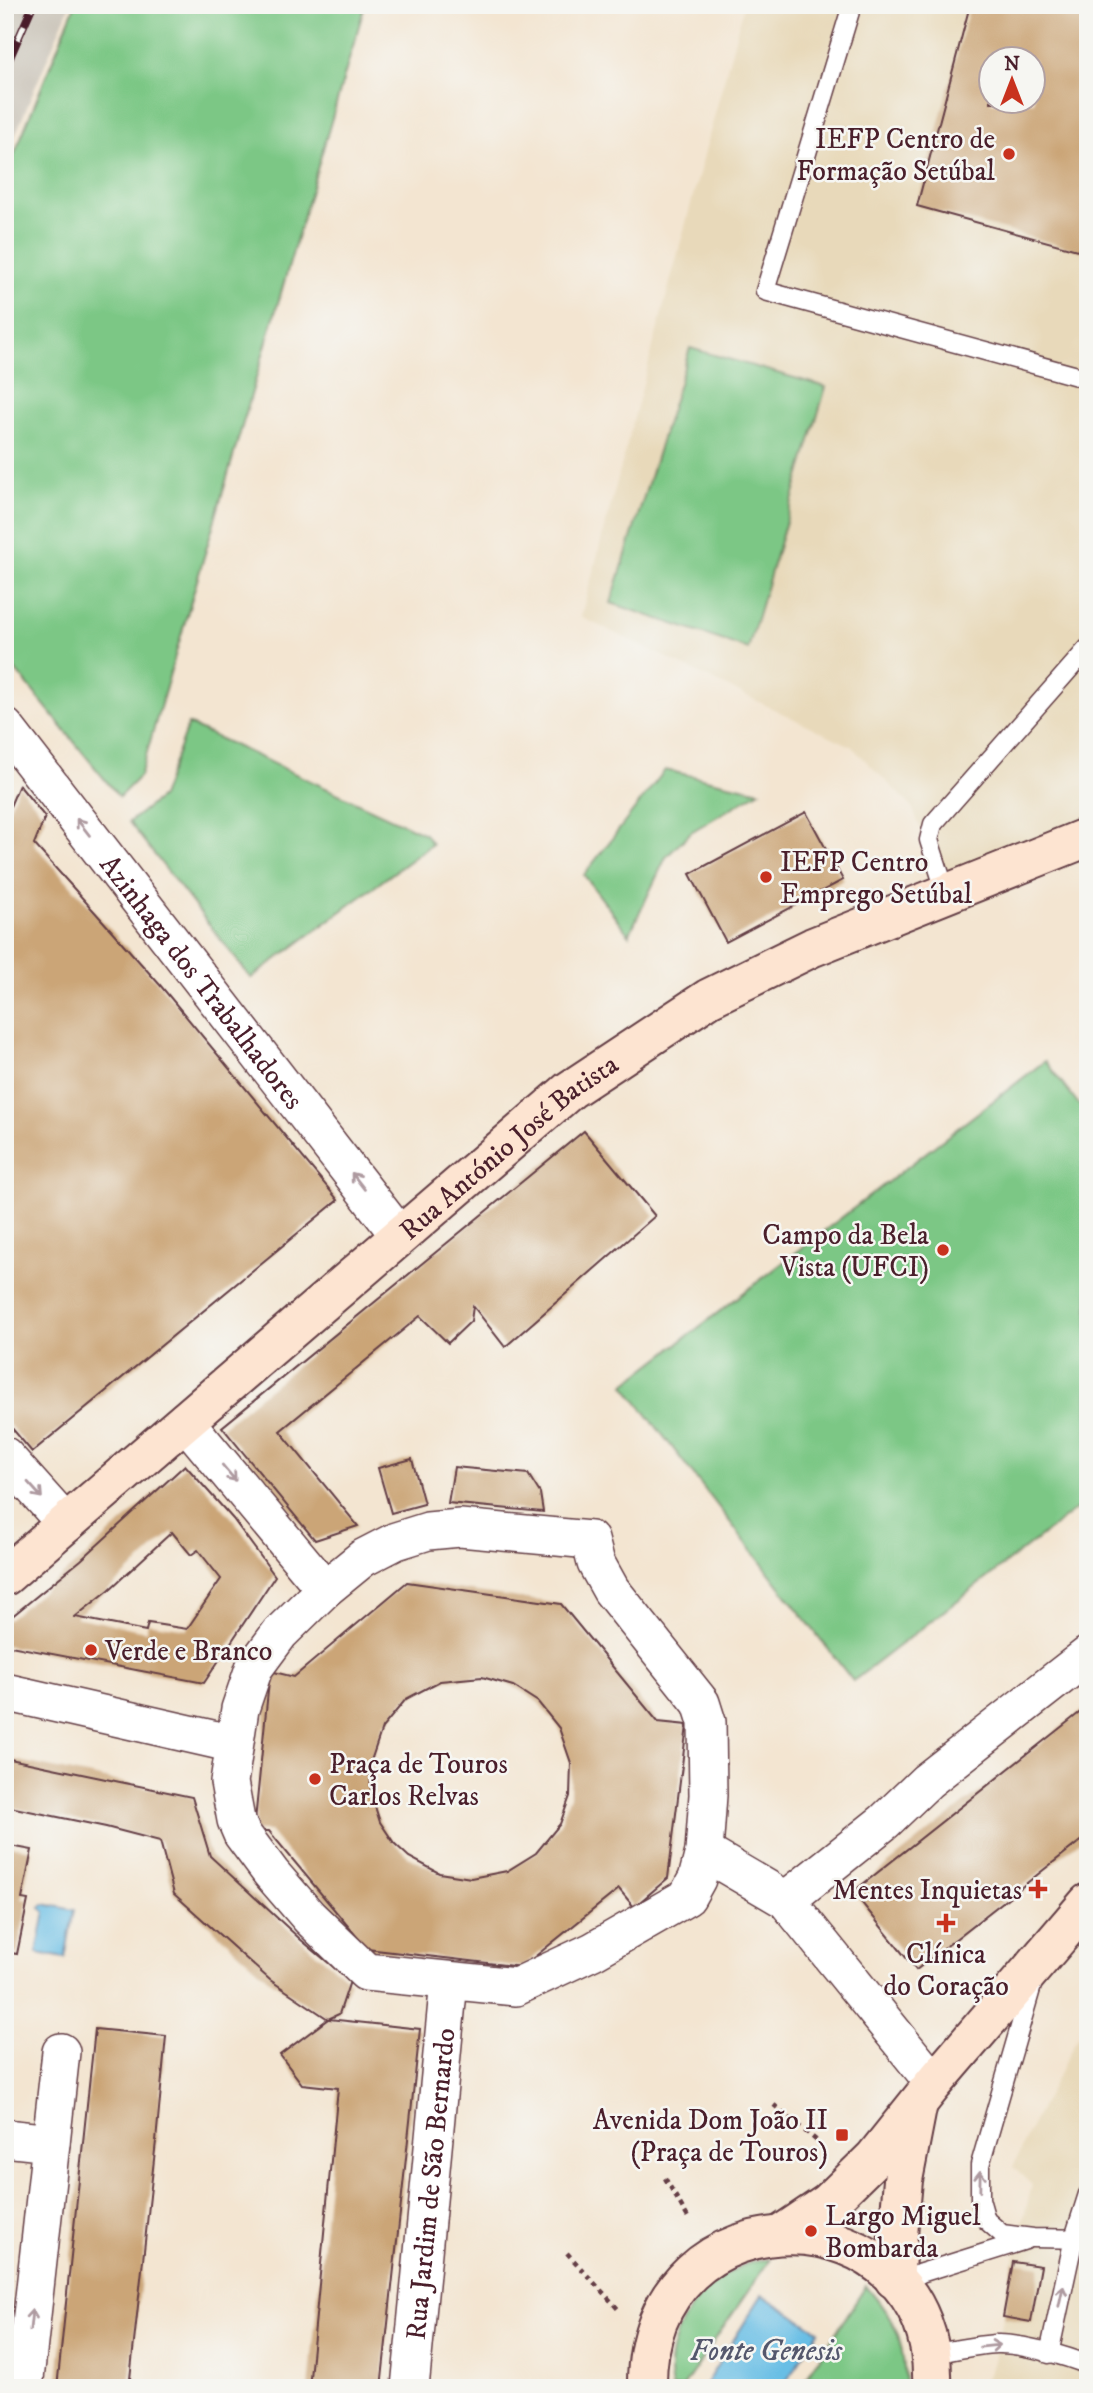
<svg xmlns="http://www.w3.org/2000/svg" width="1093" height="2393" font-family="'IM FELL DW Pica',serif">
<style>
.built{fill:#e8d9ba;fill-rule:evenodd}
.industrial{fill:#c9c3b8}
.green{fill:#7cc785;stroke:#637358;stroke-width:2}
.water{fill:#68bee5;stroke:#596e88;stroke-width:2}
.building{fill:#cba577;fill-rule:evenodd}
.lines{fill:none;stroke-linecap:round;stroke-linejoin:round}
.service-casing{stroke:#633d44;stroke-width:21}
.minor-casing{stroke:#633d44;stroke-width:40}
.secondary-casing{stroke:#633d44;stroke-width:42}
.path{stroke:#633d44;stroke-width:4.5;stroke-dasharray:5 5;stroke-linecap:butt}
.service{stroke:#fff;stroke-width:18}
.minor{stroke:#fff;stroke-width:37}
.secondary{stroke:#fde4d1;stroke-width:38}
.rail-casing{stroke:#4a1f2b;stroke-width:8}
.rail{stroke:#f6f6f2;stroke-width:5;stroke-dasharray:16;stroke-linecap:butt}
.oneway{stroke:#ae9aa0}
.poi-dot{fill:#c8321e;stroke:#f6f6f2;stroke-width:2.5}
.labels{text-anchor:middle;stroke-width:5;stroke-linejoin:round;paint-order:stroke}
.poi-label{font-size:28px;fill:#4a1f2b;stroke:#f6f6f2;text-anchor:end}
.street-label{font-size:28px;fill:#4a1f2b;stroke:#f6f6f2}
.water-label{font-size:30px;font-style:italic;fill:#54576c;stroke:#f6f6f2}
</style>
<rect width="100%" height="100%" fill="#f6f6f2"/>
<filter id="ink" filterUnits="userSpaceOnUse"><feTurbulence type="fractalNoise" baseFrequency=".0143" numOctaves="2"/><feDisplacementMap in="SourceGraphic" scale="14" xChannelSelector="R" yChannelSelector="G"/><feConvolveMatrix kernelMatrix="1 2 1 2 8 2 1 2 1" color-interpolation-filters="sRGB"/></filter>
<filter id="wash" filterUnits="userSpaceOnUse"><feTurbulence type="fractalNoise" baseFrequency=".00686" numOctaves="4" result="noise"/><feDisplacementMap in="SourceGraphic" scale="28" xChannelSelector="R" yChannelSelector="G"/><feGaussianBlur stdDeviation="1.57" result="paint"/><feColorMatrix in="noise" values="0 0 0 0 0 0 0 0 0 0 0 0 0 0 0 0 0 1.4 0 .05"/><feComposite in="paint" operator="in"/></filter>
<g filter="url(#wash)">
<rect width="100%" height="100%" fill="#f3e5d1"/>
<g class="built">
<path d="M744 5H1088V822L941 880 912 807 851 746 581 617ZM992 60H1034V102H992Z"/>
<path d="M1088 2017V2388H976L989 2374 998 2344 1013 2262 1032 2185 1013 2167 1027 2135Z"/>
</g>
<path class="industrial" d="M5 5H70L5 159Z"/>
<g class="green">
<path d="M75 5H365L140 776 119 797 5 657V177Z"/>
<path d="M690 348 826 387 748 649 611 603Z"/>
<path d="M188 724 425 834 432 844 251 978 129 822 161 797Z"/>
<path d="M665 770 760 791 691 832 666 857 629 935 584 875Z"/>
<path d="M1045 1061 1088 1116V1500L853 1681 624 1385Z"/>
<path d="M770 2259 682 2388H672C659 2330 712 2263 770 2259Z"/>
<path d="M866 2286C898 2324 904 2338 905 2388H800Z"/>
</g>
<g class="water">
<path d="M44 1904 74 1910 65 1958 37 1953 45 1912 40 1908Z"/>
<path d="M762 2295 819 2331 782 2388H703Z"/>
</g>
<g id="blocks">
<g class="building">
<path d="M970 5H1088V253L917 206ZM991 60H1034V102H991Z"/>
<path d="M19 785 45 817 34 844 160 985 338 1200 32 1452 5 1420V808L8 811Z"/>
<path d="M806 812 843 880 726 942 690 874Z"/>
<path d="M584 1131 655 1216 505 1347 473 1306 471 1321 448 1343 420 1316 280 1431 358 1526 315 1540 222 1427Z"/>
<path d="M412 1459 424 1504 391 1513 378 1468Z"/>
<path d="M185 1465 233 1519 275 1576 204 1683 5 1645V1622L81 1560ZM172 1532 191 1555 198 1550 221 1579 187 1629 148 1623 146 1631 75 1617 109 1590Z"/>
<path d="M454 1467 528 1474 540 1493 543 1512 448 1503Z"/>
<path d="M407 1582 561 1604 658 1722 687 1725 668 1878 634 1907 619 1889 522 1967 367 1949 269 1831H254L270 1671 294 1677ZM482 1677 513 1686 538 1702 559 1728 571 1763 570 1796 560 1824 536 1853 507 1871 471 1878 439 1873 409 1857 394 1843 380 1822 371 1794 370 1764 382 1728 406 1699 440 1681Z"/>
<path d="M1088 1706V1835L916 1970 853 1892Z"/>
<path d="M5 1758 192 1797 210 1856 300 1939 350 1981 339 2014 328 2019 420 2029 381 2388H309L338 2088 302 2084 280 2055 328 2019 270 1980 174 1894 160 1841 106 1827 5 1806Z"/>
<path d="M5 1845 32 1850 22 1899 28 1900 17 1954 5 1952Z"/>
<path d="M95 2029 166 2036 156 2141 129 2388H57Z"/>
<path d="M1013 2262 1041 2266 1031 2322 1003 2317Z"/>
</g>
</g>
</g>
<g filter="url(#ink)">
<use href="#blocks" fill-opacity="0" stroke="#633d44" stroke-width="2"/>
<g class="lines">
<g class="service-casing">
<g id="service">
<path d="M852 5 765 291 1088 379"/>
<path d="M946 893 929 840 933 824 1088 648"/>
<path d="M1033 1982 980 2165V2199L986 2220 1002 2234 1033 2238 1088 2239"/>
<path d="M899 2285 921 2273 1026 2240"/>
<path d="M931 2354C952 2351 975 2345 996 2344 1019 2343 1067 2356 1088 2365"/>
<path d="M1049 2354 1074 2238 1088 2194"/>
</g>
</g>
<g class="minor-casing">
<g id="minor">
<path id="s1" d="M5 727 399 1235"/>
<path d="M185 1421 325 1589"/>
<path d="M5 1456 66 1524"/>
<path d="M460 1528 590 1540 596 1563 611 1590 701 1703 707 1722 708 1795 704 1852 697 1879 687 1897 593 1951 516 1987 366 1972 309 1917 271 1873 242 1834 236 1820 229 1782 240 1709 254 1668 280 1633 325 1589 363 1558 396 1541 428 1531Z"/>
<path d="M5 1692 234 1744"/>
<path d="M704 1852 786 1900 934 2083"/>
<path d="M786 1900 884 1822 927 1781 1088 1655"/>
<path d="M5 2138 51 2143 24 2388"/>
<path d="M51 2143 61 2052"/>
<path id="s2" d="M410 2388 449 1981"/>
</g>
</g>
<g class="secondary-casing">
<g id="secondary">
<path id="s3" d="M5 1576 570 1090 709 998 813 947 1088 837"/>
<path d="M782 2234 828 2203 874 2158 934 2083 1088 1903"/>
<path d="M894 2279 903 2180 917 2108"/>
<path d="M647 2388C643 2182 941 2187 932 2388"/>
</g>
</g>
<g class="path">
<path d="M774 2105 817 2141"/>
<path d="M665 2178 690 2221"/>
<path d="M567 2253 619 2310"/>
</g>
<use href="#service" class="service"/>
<use href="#minor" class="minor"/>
<use href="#secondary" class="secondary"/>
<g class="rail-casing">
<path id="rail" d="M5 69 33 5"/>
</g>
<use href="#rail" class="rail"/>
</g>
<defs><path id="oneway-shaft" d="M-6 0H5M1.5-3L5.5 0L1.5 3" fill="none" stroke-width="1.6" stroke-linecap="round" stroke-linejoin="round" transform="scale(1.75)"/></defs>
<g class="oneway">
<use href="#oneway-shaft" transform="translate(83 827) rotate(-128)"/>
<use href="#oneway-shaft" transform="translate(358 1181) rotate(-128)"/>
<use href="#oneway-shaft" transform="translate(229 1473) rotate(50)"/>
<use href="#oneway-shaft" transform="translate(35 1490) rotate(48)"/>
<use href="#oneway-shaft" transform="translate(980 2181) rotate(-89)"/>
<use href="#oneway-shaft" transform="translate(1061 2296) rotate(-78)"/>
<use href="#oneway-shaft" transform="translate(31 2320) rotate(-84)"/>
<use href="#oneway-shaft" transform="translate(990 2346) rotate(-6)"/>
</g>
</g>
<g class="poi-dot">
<circle cx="1009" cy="154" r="7"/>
<circle cx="766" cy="877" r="7"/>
<circle cx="943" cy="1250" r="7"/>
<circle cx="91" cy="1650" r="7"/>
<circle cx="315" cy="1779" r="7"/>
<path d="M1034.5 1878.5h7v7h7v7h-7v7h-7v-7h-7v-7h7z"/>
<path d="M942.5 1912.5h7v7h7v7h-7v7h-7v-7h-7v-7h7z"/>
<rect x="835" y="2128" width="14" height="14" rx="3.5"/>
<circle cx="811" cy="2231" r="7"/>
</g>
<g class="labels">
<g class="poi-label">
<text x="995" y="148">IEFP Centro de<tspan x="995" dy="32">Formação Setúbal</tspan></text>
<text x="780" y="871" text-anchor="start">IEFP Centro<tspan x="780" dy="32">Emprego Setúbal</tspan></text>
<text x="929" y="1244">Campo da Bela<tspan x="929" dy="32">Vista (UFCI)</tspan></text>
<text x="105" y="1660" text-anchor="start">Verde e Branco</text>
<text x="329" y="1773" text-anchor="start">Praça de Touros<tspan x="329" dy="32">Carlos Relvas</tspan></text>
<text x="1022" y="1899">Mentes Inquietas</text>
<text x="946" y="1963" text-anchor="middle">Clínica<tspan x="946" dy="32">do Coração</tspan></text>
<text x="828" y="2129">Avenida Dom João II<tspan x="828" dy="32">(Praça de Touros)</tspan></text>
<text x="825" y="2225" text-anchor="start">Largo Miguel<tspan x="825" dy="32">Bombarda</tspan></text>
</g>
<g class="street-label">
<text dy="10" stroke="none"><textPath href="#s1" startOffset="322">Azinhaga dos Trabalhadores</textPath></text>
<text dy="10" stroke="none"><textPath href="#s3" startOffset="662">Rua António José Batista</textPath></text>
<text dy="10" stroke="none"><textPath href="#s2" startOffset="205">Rua Jardim de São Bernardo</textPath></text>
</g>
<g class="water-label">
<text x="766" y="2360">Fonte Genesis</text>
</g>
</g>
<rect width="1093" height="2393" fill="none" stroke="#f6f6f2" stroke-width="28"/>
<g transform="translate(1012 80)"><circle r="33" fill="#f6f6f2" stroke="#b1a0a2" stroke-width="2"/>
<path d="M0-5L12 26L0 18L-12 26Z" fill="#c8321e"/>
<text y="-10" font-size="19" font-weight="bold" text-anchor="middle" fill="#4a1f2b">N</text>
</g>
</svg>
